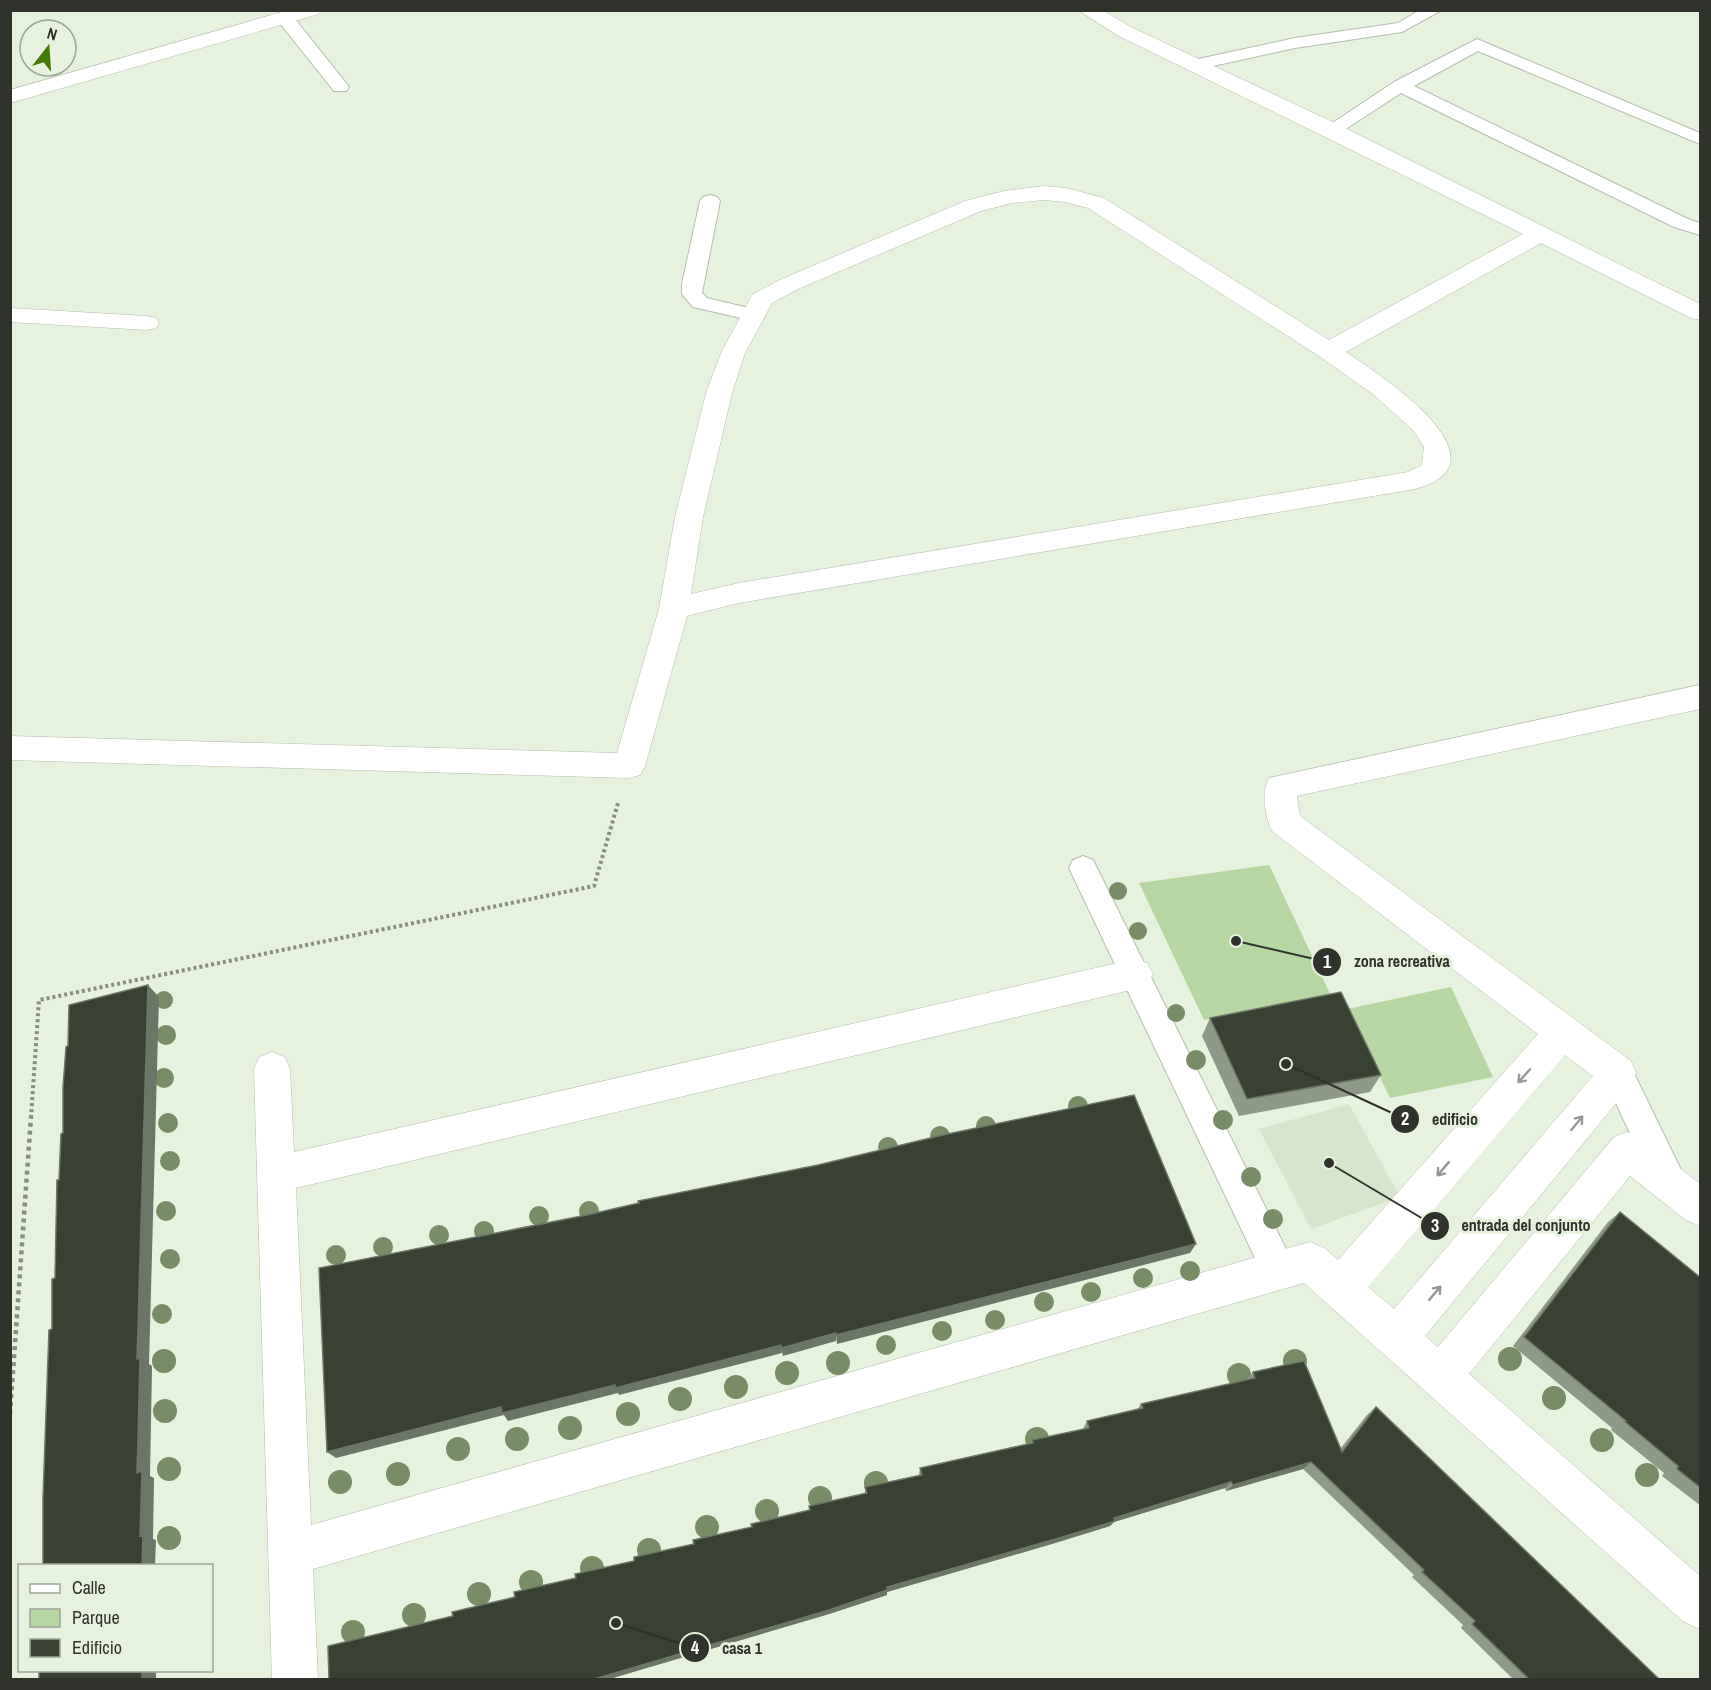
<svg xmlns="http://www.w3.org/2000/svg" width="1711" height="1690" font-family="'Archivo Narrow',sans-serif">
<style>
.built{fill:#d7e5cd}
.green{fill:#b7d7a2}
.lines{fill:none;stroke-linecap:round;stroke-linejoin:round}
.lane-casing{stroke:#b4bfad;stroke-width:2}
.street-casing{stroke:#b4bfad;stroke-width:1}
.path-far1{stroke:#878e81;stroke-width:4;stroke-dasharray:3 3;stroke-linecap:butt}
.path{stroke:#878e81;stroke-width:4.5;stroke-dasharray:4 4;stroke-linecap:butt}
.lane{fill:#fff;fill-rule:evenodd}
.street{fill:#fff;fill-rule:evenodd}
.tree{fill:#788c65}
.wall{fill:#8f9988}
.shaded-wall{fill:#6c7666}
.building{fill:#384132;stroke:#6c7666;stroke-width:1.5}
.oneway{stroke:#979996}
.leader{fill:none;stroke:#2f332c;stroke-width:2}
.callout-dot{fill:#2f332c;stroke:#e6f1de;stroke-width:2}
.mark-label{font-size:18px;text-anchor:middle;font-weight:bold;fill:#fff}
.callout-label{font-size:16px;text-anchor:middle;font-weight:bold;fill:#2f332c;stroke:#e6f1de;stroke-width:6;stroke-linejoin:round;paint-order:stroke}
</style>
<rect width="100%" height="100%" fill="#e6f1de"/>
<path class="built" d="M1349 1104 1400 1197 1311 1229 1259 1129Z"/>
<g class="green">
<path d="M1269 865 1333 1000 1204 1020 1139 883Z"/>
<path d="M1451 987 1493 1077 1390 1098 1347 1009Z"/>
</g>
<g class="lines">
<g class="lane-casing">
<g id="lane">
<path d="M1420 10H1442L1402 32 1295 48 1195 70 1189 69 1186 65 1189 61 1295 38 1398 23Z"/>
<path d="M285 13 291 14 346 83 349 87 346 91H334L279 22 277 18Z"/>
<path d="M1477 39 1700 133V144L1478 51 1414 86 1688 219 1700 223V235L1674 227 1401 93 1338 134H1324L1322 130 1394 82Z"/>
<path d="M710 195 717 197 720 201 702 293 707 298 761 311 765 315 761 319 754 321 693 307 682 294V284L700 201 703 197Z"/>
<path d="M1083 856 1093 860 1291 1259 1296 1271 1291 1283 1279 1288 1267 1283 1069 868 1073 860Z"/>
<path d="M1618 1059 1629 1063 1682 1172 1687 1183 1682 1194 1670 1199 1658 1194 1602 1073 1607 1063Z"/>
</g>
</g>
<g class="street-casing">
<g id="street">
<path d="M289 10H321L319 14 10 103V90Z"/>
<path d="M1078 10H1102L1131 27 1339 125 1700 304V320L1691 318 1541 243 1346 352C1379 374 1514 462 1415 489L739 603 687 616 645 766 640 775 629 778 10 760V736L617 753 659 609 675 517 706 393 721 353 750 299 753 294 782 279 965 201 1004 191 1044 186 1066 188 1104 198 1329 340 1523 234 1117 35ZM1044 200 1065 202 1088 208 1319 356 1374 395 1414 431 1424 447 1422 465 1408 472 739 583 691 594 703 517 732 393 745 353 772 303 798 289 981 211 1012 203Z"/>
<path d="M10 308 147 316 156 318 159 323 156 328 147 330 10 322Z"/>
<path d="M1700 685V709L1297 796 1300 816 1631 1061 1636 1073 1631 1085 1425 1336 1438 1347 1614 1137 1627 1132 1640 1137 1700 1184V1226L1686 1220 1630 1176 1469 1374 1700 1576V1629L1684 1622 1304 1283 313 1569 318 1680H272L254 1069 259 1057 272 1052 285 1057 290 1069 294 1152 1135 959 1147 963 1153 974 1147 985 1135 989 296 1188 311 1525 1310 1242 1324 1248 1338 1260 1538 1034 1272 831C1265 816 1261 793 1269 778ZM1565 1055 1593 1076 1394 1309 1368 1287Z"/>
</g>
</g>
<path class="path-far1" d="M31 1118 39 1000 594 886 618 803"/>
<path class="path" d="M10 1414 31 1117"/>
<use href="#lane" class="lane"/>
<use href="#street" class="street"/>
</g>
<g class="tree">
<circle cx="1118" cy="891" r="9"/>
<circle cx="1138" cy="931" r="9"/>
<circle cx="164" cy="1000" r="9"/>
<circle cx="1176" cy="1013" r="9"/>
<circle cx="166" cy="1035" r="10"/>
<circle cx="1196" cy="1060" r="10"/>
<circle cx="164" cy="1078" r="10"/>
<circle cx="1078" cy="1106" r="10"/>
<circle cx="1223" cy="1120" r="10"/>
<circle cx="168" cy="1123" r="10"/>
<circle cx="986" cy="1126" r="10"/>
<circle cx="940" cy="1136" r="10"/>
<circle cx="888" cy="1147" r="10"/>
<circle cx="170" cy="1161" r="10"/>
<circle cx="1251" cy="1177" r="10"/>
<circle cx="166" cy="1211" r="10"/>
<circle cx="589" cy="1211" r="10"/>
<circle cx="539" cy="1216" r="10"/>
<circle cx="1273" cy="1219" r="10"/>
<circle cx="484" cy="1231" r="10"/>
<circle cx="439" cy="1235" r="10"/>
<circle cx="383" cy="1247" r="10"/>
<circle cx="336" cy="1255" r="10"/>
<circle cx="170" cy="1259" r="10"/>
<circle cx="1190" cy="1271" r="10"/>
<circle cx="1143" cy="1278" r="10"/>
<circle cx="1091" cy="1292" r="10"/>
<circle cx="1044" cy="1302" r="10"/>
<circle cx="162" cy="1314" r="10"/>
<circle cx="995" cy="1320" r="10"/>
<circle cx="942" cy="1331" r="10"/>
<circle cx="886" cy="1345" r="10"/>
<circle cx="1510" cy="1359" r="12"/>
<circle cx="164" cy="1361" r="12"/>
<circle cx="1295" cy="1361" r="12"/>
<circle cx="838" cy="1363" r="12"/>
<circle cx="787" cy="1373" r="12"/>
<circle cx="1239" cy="1375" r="12"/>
<circle cx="736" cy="1387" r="12"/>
<circle cx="1554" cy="1398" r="12"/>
<circle cx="680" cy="1399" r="12"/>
<circle cx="165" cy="1411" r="12"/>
<circle cx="628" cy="1414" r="12"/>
<circle cx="570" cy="1428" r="12"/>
<circle cx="517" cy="1439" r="12"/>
<circle cx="1037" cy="1439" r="12"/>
<circle cx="1602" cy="1440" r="12"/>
<circle cx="458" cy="1449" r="12"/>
<circle cx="169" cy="1469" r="12"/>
<circle cx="398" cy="1474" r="12"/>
<circle cx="1647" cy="1475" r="12"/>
<circle cx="340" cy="1482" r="12"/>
<circle cx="876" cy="1483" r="12"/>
<circle cx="820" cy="1498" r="12"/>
<circle cx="767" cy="1511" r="12"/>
<circle cx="707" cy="1527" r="12"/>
<circle cx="169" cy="1538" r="12"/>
<circle cx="649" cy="1550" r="12"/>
<circle cx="592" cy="1568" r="12"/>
<circle cx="531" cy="1582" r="12"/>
<circle cx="479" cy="1594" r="12"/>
<circle cx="414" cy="1615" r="12"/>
<circle cx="353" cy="1632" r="12"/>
</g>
<g class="wall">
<path d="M1210 1018 1381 1075 1370 1092 1239 1116 1202 1036Z"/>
<path d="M1620 1212 1701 1278V1506L1662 1476 1664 1473 1611 1430 1612 1428 1513 1346 1608 1222Z"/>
<path d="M1253 1372 1340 1449 1367 1415 1376 1407 1660 1680H1514L1461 1628 1463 1625 1412 1577 1414 1575 1303 1469 1226 1491 1225 1488 1114 1522 1110 1526 1055 1543 887 1592V1595L829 1614 606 1680H329L453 1616 576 1578 810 1511 865 1493V1487L919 1475 920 1468 1030 1443 1032 1440 1083 1429 1087 1421 1137 1410 1141 1404 1246 1380Z"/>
</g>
<g class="shaded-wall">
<path d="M148 985 159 997 149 1364 152 1366 150 1476 154 1478 153 1539 156 1540 155 1566H142L137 1473V1359Z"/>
<path d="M1196 1244 1190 1253 837 1344 836 1335Z"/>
<path d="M836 1333V1341L783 1356 781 1348Z"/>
<path d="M781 1345 782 1353 619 1395 618 1393 508 1421 504 1415 336 1458 327 1452 501 1407Z"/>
<path d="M1311 1462 1303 1469 1226 1491 1233 1485Z"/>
<path d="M1231 1482 1225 1488 1114 1522 1110 1526 1055 1543 887 1592V1595L829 1614 606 1680H591L887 1587Z"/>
<rect x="142" y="1671" width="14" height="9"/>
</g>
<g class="building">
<path d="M148 985 137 1359 140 1358 137 1473 142 1471 140 1536 143 1535 142 1566H43V1498L49 1330 52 1329V1279L55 1278 57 1180H59L61 1134 63 1133V1088L66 1047 68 1046 69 1005Z"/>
<path d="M1341 992 1381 1075 1247 1099 1210 1018Z"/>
<path d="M1134 1095 1196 1244 836 1335V1333L781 1348V1345L615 1388V1385L502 1413 501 1407 327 1452 319 1268 587 1215 639 1203 638 1201 818 1165 943 1135Z"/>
<path d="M1620 1212 1701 1278V1488L1677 1469 1678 1466 1625 1422 1626 1421 1524 1337Z"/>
<path d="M1304 1361 1342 1452 1376 1407 1660 1680H1530L1472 1624 1475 1621 1422 1572 1424 1570 1311 1462 1233 1485 1231 1482 1114 1518 1115 1521 1059 1538 887 1587V1590L829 1610 591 1680H329L328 1646 453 1616 452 1612 515 1597 514 1592 576 1578 575 1574 634 1561V1557L694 1544 693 1540 752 1527 751 1524 810 1510 809 1506 867 1493 865 1487 922 1475 920 1468 1033 1443 1032 1440 1089 1428 1087 1421 1143 1408 1141 1404 1255 1378 1253 1372Z"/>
<rect x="39" y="1671" width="103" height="9"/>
</g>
<defs><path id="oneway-shaft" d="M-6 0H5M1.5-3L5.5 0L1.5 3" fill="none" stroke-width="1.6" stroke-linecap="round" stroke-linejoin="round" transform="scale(1.5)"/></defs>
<g class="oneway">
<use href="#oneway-shaft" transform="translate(1524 1076) rotate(132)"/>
<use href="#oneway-shaft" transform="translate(1577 1123) rotate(-51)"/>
<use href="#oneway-shaft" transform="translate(1443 1169) rotate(130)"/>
<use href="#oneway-shaft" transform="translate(1435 1293) rotate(-50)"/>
</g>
<path class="leader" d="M1236 941L1327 962M1286 1064L1405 1119M1329 1163L1435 1226M616 1623L695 1648"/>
<g class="callout-dot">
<circle cx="1236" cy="941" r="6"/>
<circle cx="1286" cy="1064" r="6"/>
<circle cx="1329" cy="1163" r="6"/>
<circle cx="616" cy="1623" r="6"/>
<circle cx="1327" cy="962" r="15"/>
<circle cx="1405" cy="1119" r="15"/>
<circle cx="1435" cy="1226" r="15"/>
<circle cx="695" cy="1648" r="15"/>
</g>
<g class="mark-label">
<text x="1327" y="968">1</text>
<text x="1405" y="1125">2</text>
<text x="1435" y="1232">3</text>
<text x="695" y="1654">4</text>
</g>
<g class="callout-label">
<text x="1402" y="967">zona recreativa</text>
<text x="1455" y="1125">edificio</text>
<text x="1526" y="1231">entrada del conjunto</text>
<text x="742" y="1654">casa 1</text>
</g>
<rect width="1711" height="1690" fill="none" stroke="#2f332c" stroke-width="24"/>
<rect x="18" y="1564" width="195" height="108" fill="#e6f1de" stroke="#9da597" stroke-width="1.5"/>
<rect x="30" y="1584" width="30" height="9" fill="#ffffff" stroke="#9da597" stroke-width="1.5"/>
<text x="72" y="1594" font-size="18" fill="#2f332c">Calle</text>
<rect x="30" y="1609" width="30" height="18" fill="#b7d7a2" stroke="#9da597" stroke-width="1.5"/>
<text x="72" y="1624" font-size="18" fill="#2f332c">Parque</text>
<rect x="30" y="1639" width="30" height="18" fill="#384132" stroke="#9da597" stroke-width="1.5"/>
<text x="72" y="1654" font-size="18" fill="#2f332c">Edificio</text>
<g transform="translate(48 48) rotate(17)"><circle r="28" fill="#e6f1de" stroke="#9da597" stroke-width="1.5"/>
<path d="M0-4.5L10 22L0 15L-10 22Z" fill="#457906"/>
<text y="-9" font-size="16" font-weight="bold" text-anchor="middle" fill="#2f332c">N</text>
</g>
</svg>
